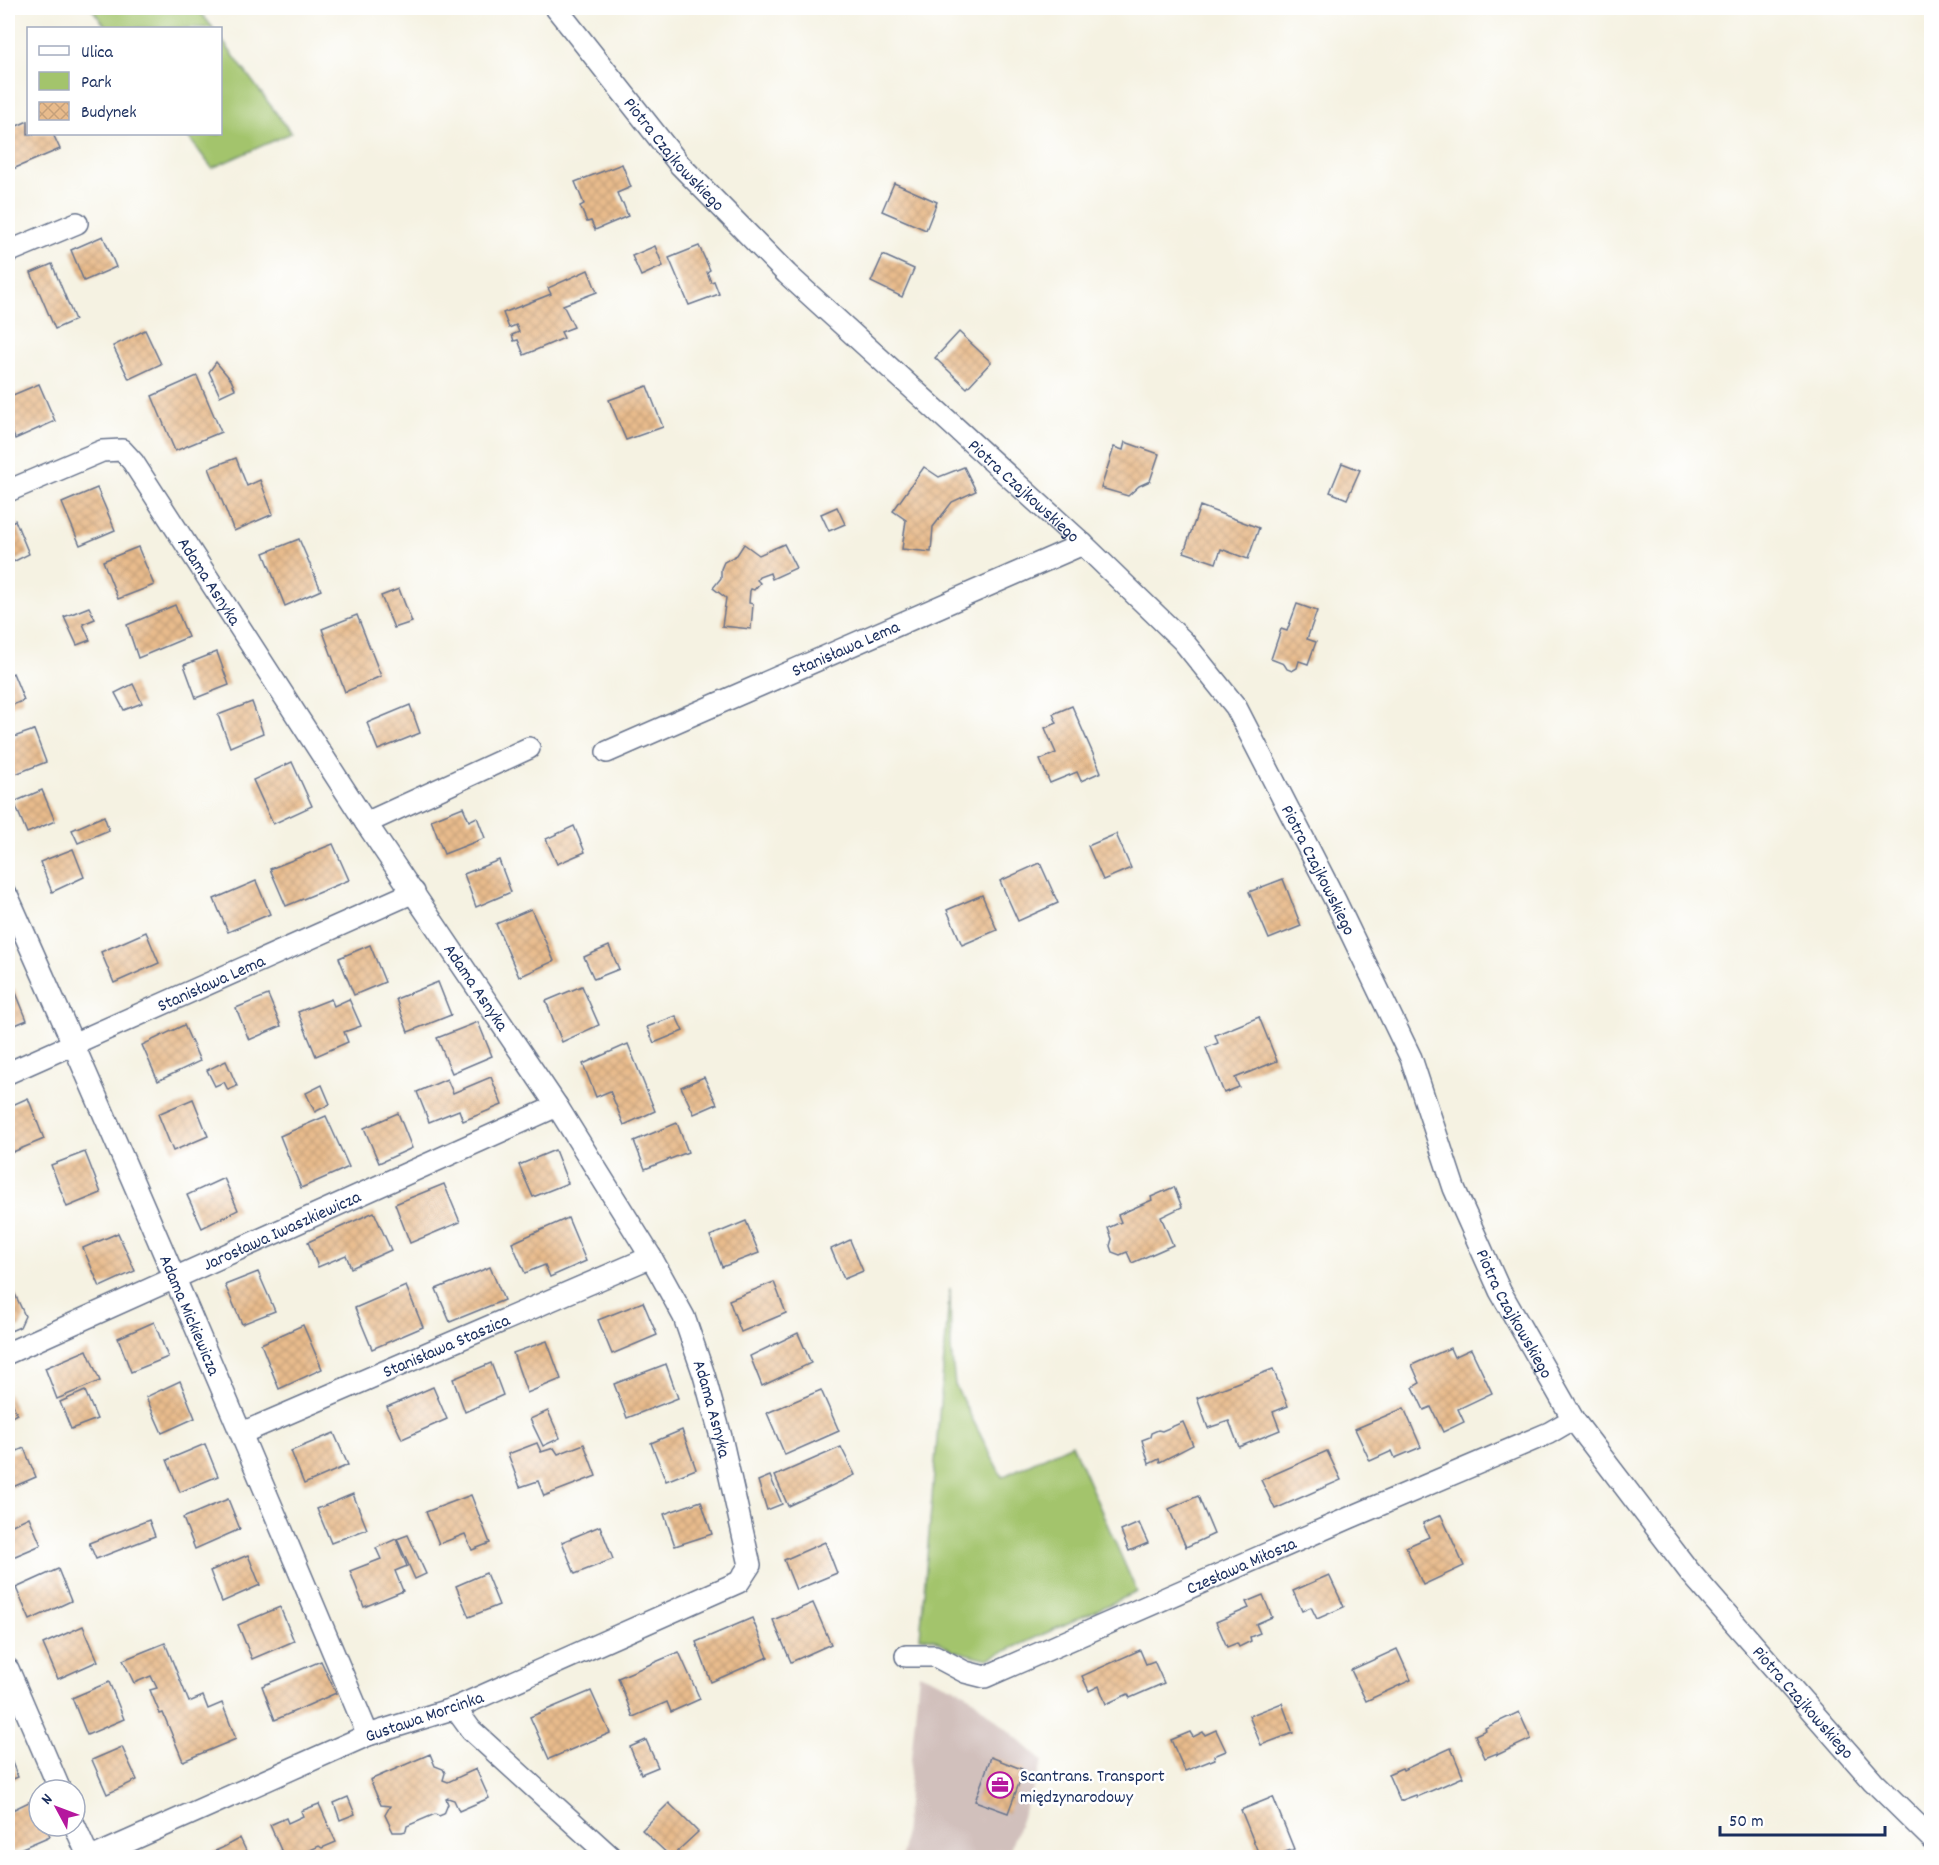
<svg xmlns="http://www.w3.org/2000/svg" width="1939" height="1865" font-family="Dekko,sans-serif">
<style>
.industrial{fill:#d1c0bc}
.green{fill:#a3c46c;stroke:#5f7a65;stroke-width:1.5}
.building{fill:url(#building-cross-hatch)}
.lines{fill:none;stroke-linecap:round;stroke-linejoin:round}
.minor-casing{stroke:#67738c;stroke-width:24}
.minor{stroke:#fff;stroke-width:21}
.labels{text-anchor:middle;stroke-width:5;stroke-linejoin:round;paint-order:stroke}
.street-label{font-size:18px;fill:#1b2f5e;stroke:#fff}
.poi-label{font-size:18px;fill:#1b2f5e;stroke:#fff;text-anchor:start}
</style>
<defs>
<pattern id="building-cross-hatch" width="8" height="8" patternUnits="userSpaceOnUse" patternTransform="scale(1.5)"><rect width="8" height="8" fill="#e8bb8c"/><path d="M0 0l8 8M0 8l8-8" fill="none" stroke="#c6a17b"/></pattern>
</defs>
<rect width="100%" height="100%" fill="#fff"/>
<filter id="ink" filterUnits="userSpaceOnUse"><feTurbulence type="fractalNoise" baseFrequency=".0167" numOctaves="2"/><feDisplacementMap in="SourceGraphic" scale="12" xChannelSelector="R" yChannelSelector="G"/><feConvolveMatrix kernelMatrix="1 2 1 2 8 2 1 2 1" color-interpolation-filters="sRGB"/></filter>
<filter id="wash" filterUnits="userSpaceOnUse"><feTurbulence type="fractalNoise" baseFrequency=".008" numOctaves="4" result="noise"/><feDisplacementMap in="SourceGraphic" scale="24" xChannelSelector="R" yChannelSelector="G"/><feGaussianBlur stdDeviation="1.35" result="paint"/><feColorMatrix in="noise" values="0 0 0 0 0 0 0 0 0 0 0 0 0 0 0 0 0 1.4 0 .05"/><feComposite in="paint" operator="in"/></filter>
<g filter="url(#wash)">
<rect width="100%" height="100%" fill="#f5f2e2"/>
<path class="industrial" d="M919 1673 966 1693 1043 1761 1007 1857 902 1858Z"/>
<g class="green">
<path d="M91 8H197L213 28H107Z"/>
<path d="M221 39 291 133 212 168 186 134H220Z"/>
<path d="M950 1288 951 1348 955 1385 1002 1477 1072 1444 1137 1592 988 1659 952 1650 934 1639 920 1637Z"/>
</g>
<g id="blocks">
<g class="building">
<path d="M28 121V134H53L60 149 8 171V130Z"/>
<path d="M622 164 631 187 617 193 621 203H623L628 216 595 230 591 221 587 222 580 206 584 204 575 182Z"/>
<path d="M894 183 937 202 926 230 882 211Z"/>
<path d="M103 236 116 267 84 281 71 250Z"/>
<path d="M655 246 663 266 641 276 632 256Z"/>
<path d="M699 246 710 270 707 272 711 282 714 281 719 294 689 305 669 258Z"/>
<path d="M883 255 914 269 902 297 871 282Z"/>
<path d="M52 264 75 320 55 329 31 273Z"/>
<path d="M588 270 597 292 563 305 574 327 561 332 564 338 524 355 518 340 514 341 512 335 519 332 516 325 509 328 503 313 551 294 548 288Z"/>
<path d="M145 330 161 364 129 379 113 346Z"/>
<path d="M959 332 991 362 967 388 935 358Z"/>
<path d="M216 362 231 380 235 389 220 396 209 372Z"/>
<path d="M197 376 221 432 175 451 152 396Z"/>
<path d="M39 384 55 421 15 439 8 421V397Z"/>
<path d="M647 386 663 427 626 440 609 400Z"/>
<path d="M1125 442 1159 454 1150 481 1139 486 1128 496 1101 488 1114 447 1123 450Z"/>
<path d="M236 458 247 486 260 480 273 514 234 531 209 468Z"/>
<path d="M1342 463 1360 470 1347 499 1330 492Z"/>
<path d="M924 467 939 477 964 467 976 491 952 502 933 527 931 552 902 549 906 520 893 511Z"/>
<path d="M97 488 115 530 80 545 62 503Z"/>
<path d="M1200 506 1259 528 1248 559 1221 549 1216 563 1184 552Z"/>
<path d="M837 507 845 524 829 531 821 514Z"/>
<path d="M15 520 29 554 13 562 8 550V524Z"/>
<path d="M299 539 321 590 285 606 264 553Z"/>
<path d="M744 544 759 555 784 544 796 568 772 579 770 573 759 577 757 580 760 583 754 590 751 589 750 591 749 603 753 604 751 629 722 626 726 598 713 588 721 578V569L724 562 737 555Z"/>
<path d="M138 547 154 585 118 599 103 561Z"/>
<path d="M399 589 412 622 394 628 381 596Z"/>
<path d="M1297 604 1317 611 1307 639 1316 642 1308 664 1299 661 1297 668 1292 671 1287 669 1284 664 1271 659 1281 629 1287 631Z"/>
<path d="M175 605 188 637 138 658 127 625Z"/>
<path d="M89 607 95 619 83 624 90 640 77 645 64 617Z"/>
<path d="M357 615 381 676 345 692 322 629Z"/>
<path d="M217 652 229 685 196 698 184 665Z"/>
<path d="M13 673 24 700 8 707V676Z"/>
<path d="M133 684 142 703 124 710 115 693Z"/>
<path d="M252 702 263 733 230 747 218 715Z"/>
<path d="M410 705 420 733 378 750 367 723Z"/>
<path d="M1072 706 1101 772 1081 781 1077 772 1050 783 1040 760 1056 753 1045 728 1057 723 1053 714Z"/>
<path d="M34 730 46 762 8 777V739Z"/>
<path d="M292 762 312 806 273 824 253 780Z"/>
<path d="M42 790 55 821 27 833 14 802Z"/>
<path d="M463 807 469 821 477 817 485 838 444 854 431 820Z"/>
<path d="M104 816 109 830 78 843 72 830Z"/>
<path d="M574 826 585 852 557 864 546 839Z"/>
<path d="M1116 834 1131 868 1103 880 1088 846Z"/>
<path d="M333 844 349 880 286 906 270 869Z"/>
<path d="M73 849 84 877 52 892 40 862Z"/>
<path d="M499 860 511 892 476 907 464 874Z"/>
<path d="M1040 863 1058 903 1018 921 1000 881Z"/>
<path d="M1283 879 1301 926 1269 939 1249 892Z"/>
<path d="M256 881 270 914 228 932 214 899Z"/>
<path d="M982 895 997 930 962 945 947 910Z"/>
<path d="M531 909 554 961 519 977 496 924Z"/>
<path d="M146 932 159 963 114 983 101 952Z"/>
<path d="M370 945 385 982 354 995 339 958Z"/>
<path d="M609 946 619 969 594 979 584 957Z"/>
<path d="M438 982 451 1015 408 1032 396 999Z"/>
<path d="M582 986 599 1025 562 1042 546 1001Z"/>
<path d="M14 988 27 1020 8 1028V991Z"/>
<path d="M268 995 281 1026 249 1040 236 1008Z"/>
<path d="M331 999 334 1006 349 999 361 1026 344 1032 348 1042 316 1056 298 1012Z"/>
<path d="M676 1016 683 1031 654 1043 647 1027Z"/>
<path d="M1259 1017 1277 1061 1235 1078 1239 1087 1224 1093 1206 1048 1218 1043 1215 1035Z"/>
<path d="M478 1022 492 1056 452 1073 437 1038Z"/>
<path d="M184 1025 200 1061 158 1081 142 1045Z"/>
<path d="M628 1044 655 1111 624 1125 610 1091 596 1097 583 1064Z"/>
<path d="M226 1061 237 1086 228 1090 224 1082 215 1086 207 1070Z"/>
<path d="M491 1077 502 1105 463 1121 459 1110 429 1122 417 1092 447 1079 453 1093Z"/>
<path d="M704 1077 717 1104 694 1114 681 1087Z"/>
<path d="M322 1085 330 1104 315 1112 306 1093Z"/>
<path d="M28 1098 44 1139 8 1154V1107Z"/>
<path d="M193 1099 208 1136 173 1151 158 1114Z"/>
<path d="M398 1113 412 1148 379 1163 364 1128Z"/>
<path d="M326 1116 349 1167 301 1188 280 1136Z"/>
<path d="M677 1123 688 1152 645 1169 634 1141Z"/>
<path d="M555 1150 568 1183 533 1197 519 1165Z"/>
<path d="M85 1152 101 1193 67 1207 51 1165Z"/>
<path d="M224 1178 238 1210 202 1228 187 1195Z"/>
<path d="M444 1184 460 1222 410 1243 395 1204Z"/>
<path d="M1174 1187 1182 1207 1161 1217 1173 1245 1132 1263 1127 1252 1120 1255 1112 1252 1110 1246 1112 1239 1108 1228 1121 1222 1118 1215 1152 1200 1151 1197Z"/>
<path d="M374 1212 391 1250 351 1268 346 1255 318 1267 308 1242Z"/>
<path d="M568 1218 586 1261 550 1277 545 1265 525 1273 512 1243Z"/>
<path d="M746 1221 759 1253 722 1267 710 1236Z"/>
<path d="M118 1233 135 1271 100 1287 83 1248Z"/>
<path d="M850 1240 863 1271 844 1279 831 1249Z"/>
<path d="M490 1267 504 1300 450 1322 436 1289Z"/>
<path d="M258 1272 275 1311 242 1324 225 1285Z"/>
<path d="M8 1281H9L25 1316 20 1327 8 1332Z"/>
<path d="M774 1282 786 1313 741 1332 729 1300Z"/>
<path d="M406 1286 423 1327 372 1349 355 1308Z"/>
<path d="M643 1302 657 1335 612 1354 598 1320Z"/>
<path d="M154 1322 168 1357 131 1372 118 1338Z"/>
<path d="M303 1325 322 1369 279 1389 261 1344Z"/>
<path d="M798 1333 811 1363 762 1386 750 1356Z"/>
<path d="M547 1341 561 1379 527 1393 513 1353Z"/>
<path d="M1450 1348 1454 1357 1471 1349 1492 1393 1458 1409 1464 1422 1443 1432 1431 1407 1424 1410 1413 1387 1420 1383 1412 1365Z"/>
<path d="M87 1350 100 1381 57 1399 45 1368Z"/>
<path d="M491 1363 503 1395 465 1412 453 1379Z"/>
<path d="M666 1364 678 1398 627 1418 614 1384Z"/>
<path d="M1273 1369 1288 1406 1273 1412 1280 1430 1239 1447 1229 1421 1208 1428 1197 1398Z"/>
<path d="M180 1381 195 1418 162 1433 146 1397Z"/>
<path d="M433 1387 447 1419 402 1439 387 1407Z"/>
<path d="M821 1390 839 1431 785 1455 767 1413Z"/>
<path d="M85 1391 97 1419 71 1429 60 1402Z"/>
<path d="M8 1393 17 1414 8 1419Z"/>
<path d="M1404 1408 1421 1447 1395 1458 1392 1451 1370 1461 1355 1429Z"/>
<path d="M548 1411 560 1438 543 1446 530 1419Z"/>
<path d="M1183 1422 1193 1445 1160 1462 1159 1459 1149 1464 1142 1440 1150 1437 1151 1433 1158 1430 1162 1431Z"/>
<path d="M682 1430 696 1469 666 1481 651 1443Z"/>
<path d="M334 1433 348 1465 304 1484 291 1451Z"/>
<path d="M537 1443 541 1452 554 1448 558 1454 584 1444 596 1476 544 1496 538 1481 520 1487 508 1454Z"/>
<path d="M205 1444 218 1476 180 1492 167 1460Z"/>
<path d="M841 1447 855 1475 788 1506 775 1476Z"/>
<path d="M24 1448 36 1477 8 1489V1455Z"/>
<path d="M1327 1451 1341 1480 1275 1509 1261 1480Z"/>
<path d="M770 1476 782 1504 767 1510 758 1481Z"/>
<path d="M353 1494 367 1529 331 1543 317 1509Z"/>
<path d="M471 1495 490 1543 472 1550 465 1534 439 1544 426 1512Z"/>
<path d="M1198 1496 1214 1534 1186 1547 1169 1509Z"/>
<path d="M228 1499 240 1529 195 1549 183 1518Z"/>
<path d="M701 1501 712 1534 675 1546 664 1514Z"/>
<path d="M1441 1515 1464 1566 1423 1585 1406 1547 1429 1537 1423 1523Z"/>
<path d="M29 1517 41 1545 8 1559V1527Z"/>
<path d="M149 1520 155 1536 96 1559 89 1543Z"/>
<path d="M1139 1523 1148 1543 1129 1551 1121 1531Z"/>
<path d="M600 1526 613 1559 575 1574 562 1542Z"/>
<path d="M408 1535 426 1574 415 1579 397 1539Z"/>
<path d="M396 1539 407 1566 395 1571 403 1591 364 1607 350 1571 381 1559 376 1548Z"/>
<path d="M825 1542 837 1573 796 1590 784 1560Z"/>
<path d="M248 1555 260 1585 222 1602 210 1571Z"/>
<path d="M58 1569 71 1601 30 1620 16 1588Z"/>
<path d="M486 1573 499 1605 469 1617 456 1586Z"/>
<path d="M1329 1575 1344 1607 1317 1619 1311 1607 1302 1611 1293 1591Z"/>
<path d="M1263 1595 1272 1617 1256 1624 1260 1633 1250 1637 1251 1641 1239 1647 1237 1643 1227 1647 1216 1622 1249 1608 1246 1602Z"/>
<path d="M813 1603 831 1644 791 1662 773 1620Z"/>
<path d="M280 1607 294 1641 252 1659 238 1625Z"/>
<path d="M752 1618 768 1657 711 1682 696 1642Z"/>
<path d="M83 1626 98 1661 58 1679 43 1644Z"/>
<path d="M165 1643 189 1702 203 1696 208 1709 222 1703 236 1739 183 1761 163 1713 160 1714 150 1690 157 1688 151 1676 134 1683 123 1660Z"/>
<path d="M1397 1649 1411 1680 1366 1701 1351 1670Z"/>
<path d="M1140 1650 1146 1664 1154 1661 1164 1683 1130 1698 1128 1694 1106 1704 1099 1686 1089 1691 1082 1676Z"/>
<path d="M679 1652 700 1699 671 1712 667 1702 633 1717 618 1678Z"/>
<path d="M321 1661 336 1693 275 1720 262 1686Z"/>
<path d="M109 1682 124 1719 87 1735 72 1698Z"/>
<path d="M591 1691 610 1733 549 1759 530 1717Z"/>
<path d="M1282 1703 1293 1733 1261 1745 1249 1716Z"/>
<path d="M1519 1712 1531 1739 1497 1755V1753L1485 1758 1475 1735 1486 1730 1485 1728Z"/>
<path d="M1216 1730 1226 1751 1214 1756 1215 1759 1185 1771 1171 1740 1190 1732 1193 1737 1203 1732 1205 1735Z"/>
<path d="M646 1740 658 1767 641 1774 630 1747Z"/>
<path d="M122 1747 137 1780 107 1794 92 1760Z"/>
<path d="M1451 1748 1463 1777 1417 1797 1416 1795 1400 1801 1388 1774 1402 1768 1403 1770Z"/>
<path d="M8 1753 18 1777 8 1781Z"/>
<path d="M430 1754 435 1766 443 1769 445 1773 443 1780 448 1782 476 1769 489 1798 459 1811 454 1800 448 1798 446 1799 448 1804 444 1814 439 1816 435 1814 407 1826 406 1831 402 1832H393L385 1815 390 1806 381 1805 370 1780Z"/>
<path d="M991 1757 1024 1770 1008 1813 975 1801Z"/>
<path d="M348 1797 355 1814 340 1820 334 1803Z"/>
<path d="M1273 1797 1294 1849 1271 1857H1260L1241 1810Z"/>
<path d="M35 1799 39 1809V1826H46L50 1836 13 1852 8 1838V1812Z"/>
<path d="M669 1803 698 1832 671 1857 642 1830Z"/>
<path d="M319 1804 336 1842 322 1848 319 1846 299 1855 300 1857H284L270 1825 286 1818 288 1823 303 1816 301 1811Z"/>
<path d="M240 1838 249 1857H202L222 1848Z"/>
</g>
</g>
</g>
<g filter="url(#ink)">
<use href="#blocks" fill-opacity="0" stroke="#67738c" stroke-width="1.5"/>
<g class="lines">
<g class="minor-casing">
<g id="minor">
<path id="s1" d="M556 8 680 165 787 274 1083 544 1183 641 1236 707 1335 900 1411 1058 1454 1188 1500 1291 1573 1419 1689 1571 1873 1781 1932 1839"/>
<path d="M8 252 77 223"/>
<path id="s2" d="M8 491 102 451 122 450 133 462 366 823 557 1106 651 1257 684 1317 704 1375 721 1437 750 1565 739 1582 455 1708 368 1735 91 1858"/>
<path id="s3" d="M607 752 1083 544"/>
<path d="M366 823 529 748"/>
<path id="s4" d="M8 897C132 1174 250 1454 368 1735"/>
<path id="s5" d="M8 1073 414 892"/>
<path id="s6" d="M8 1353 557 1106"/>
<path id="s7" d="M242 1433 651 1257"/>
<path id="s8" d="M906 1656H935L965 1672 985 1677 1349 1518 1549 1433 1573 1419"/>
<path d="M8 1669 60 1790"/>
<path d="M455 1708 471 1730 612 1858"/>
<path d="M75 1826 89 1858"/>
</g>
</g>
<use href="#minor" class="minor"/>
</g>
</g>
<defs>
<g id="office-ring" transform="scale(1.35)"><circle r="9.5" fill="#fff" stroke="#b5179e" stroke-width="1.5"/><path d="M-6-3h4V-5.5h4V-3h4V5H-6ZM-1-4.5V-3h2v-1.5ZM-6 0V1H6V0Z" fill="#b5179e"/></g>
</defs>
<g fill-rule="evenodd">
<use href="#office-ring" x="1000" y="1785"/>
</g>
<g class="labels">
<g class="street-label">
<text dy="6" stroke="none"><textPath href="#s1" startOffset="188">Piotra Czajkowskiego</textPath></text>
<text dy="6" stroke="none"><textPath href="#s1" startOffset="674">Piotra Czajkowskiego</textPath></text>
<text dy="6" stroke="none"><textPath href="#s2" startOffset="280">Adama Asnyka</textPath></text>
<text dy="6" stroke="none"><textPath href="#s3" startOffset="260">Stanisława Lema</textPath></text>
<text dy="6" stroke="none"><textPath href="#s1" startOffset="1160">Piotra Czajkowskiego</textPath></text>
<text dy="6" stroke="none"><textPath href="#s5" startOffset="222">Stanisława Lema</textPath></text>
<text dy="6" stroke="none"><textPath href="#s2" startOffset="766">Adama Asnyka</textPath></text>
<text dy="6" stroke="none"><textPath href="#s6" startOffset="300">Jarosława Iwaszkiewicza</textPath></text>
<text dy="6" stroke="none"><textPath href="#s1" startOffset="1646">Piotra Czajkowskiego</textPath></text>
<text dy="6" stroke="none"><textPath href="#s4" startOffset="456">Adama Mickiewicza</textPath></text>
<text dy="6" stroke="none"><textPath href="#s7" startOffset="222">Stanisława Staszica</textPath></text>
<text dy="6" stroke="none"><textPath href="#s2" startOffset="1252">Adama Asnyka</textPath></text>
<text dy="6" stroke="none"><textPath href="#s8" startOffset="363">Czesława Miłosza</textPath></text>
<text dy="6" stroke="none"><textPath href="#s1" startOffset="2132">Piotra Czajkowskiego</textPath></text>
<text transform="translate(424 1716) rotate(-19)" y="6">Gustawa Morcinka</text>
</g>
<g class="poi-label">
<text x="1020" y="1781">Scantrans. Transport<tspan x="1020" dy="21">międzynarodowy</tspan></text>
</g>
</g>
<rect width="1939" height="1865" fill="none" stroke="#fff" stroke-width="30"/>
<rect x="27" y="27" width="195" height="108" fill="#ffffff" stroke="#a4acbf" stroke-width="1.5"/>
<rect x="39" y="46" width="30" height="9" fill="#ffffff" stroke="#a4acbf" stroke-width="1.5"/>
<text x="81" y="57" font-size="18" fill="#1b2f5e">Ulica</text>
<rect x="39" y="72" width="30" height="18" fill="#a3c46c" stroke="#a4acbf" stroke-width="1.5"/>
<text x="81" y="87" font-size="18" fill="#1b2f5e">Park</text>
<rect x="39" y="102" width="30" height="18" fill="url(#building-cross-hatch)" stroke="#a4acbf" stroke-width="1.5"/>
<text x="81" y="117" font-size="18" fill="#1b2f5e">Budynek</text>
<g transform="translate(57 1808) rotate(311)"><circle r="28" fill="#ffffff" stroke="#a4acbf" stroke-width="1.5"/>
<path d="M0-4.5L10 22L0 15L-10 22Z" fill="#b5179e"/>
<text y="-9" font-size="16" font-weight="bold" text-anchor="middle" fill="#1b2f5e">N</text>
</g>
<path d="M1720 1826v9h165v-9" fill="none" stroke="#1b2f5e" stroke-width="3"/>
<text x="1729" y="1826" font-size="18" fill="#1b2f5e" stroke="#ffffff" stroke-width="4.5" paint-order="stroke">50 m</text>
</svg>
